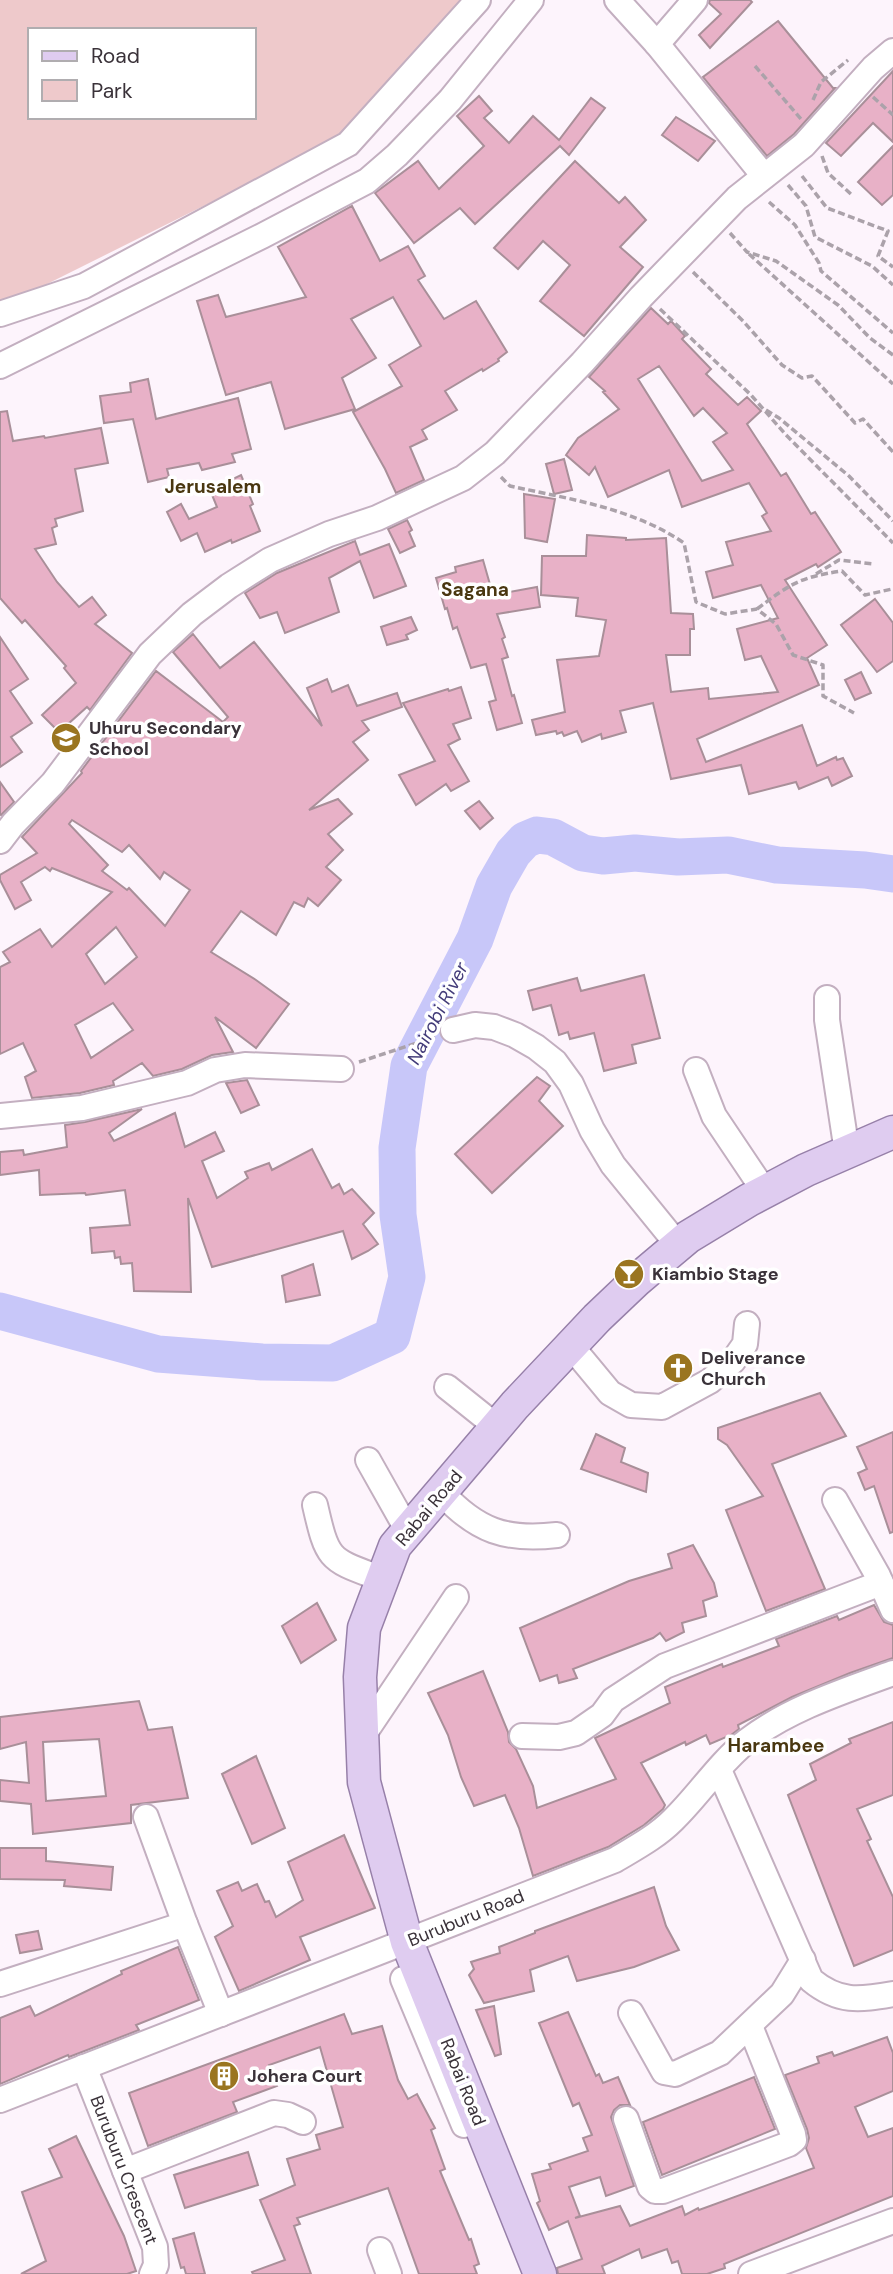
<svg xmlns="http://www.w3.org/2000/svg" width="893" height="2274" font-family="'DM Sans',sans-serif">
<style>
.green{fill:#eec9cb;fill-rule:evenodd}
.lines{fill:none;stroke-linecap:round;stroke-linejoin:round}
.river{stroke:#c8c7f9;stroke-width:37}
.building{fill:#e8b1c7;stroke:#a98f99;stroke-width:2;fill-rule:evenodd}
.minor-casing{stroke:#c3afc0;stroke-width:28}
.major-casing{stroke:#9780a9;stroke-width:35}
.path{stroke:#aba2aa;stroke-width:3.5;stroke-dasharray:7 3.5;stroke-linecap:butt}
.minor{stroke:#fff;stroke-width:24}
.major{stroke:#dfccf0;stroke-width:32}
.labels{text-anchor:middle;stroke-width:7;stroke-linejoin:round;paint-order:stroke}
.poi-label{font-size:18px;font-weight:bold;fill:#3a3239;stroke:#fff;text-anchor:start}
.street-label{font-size:18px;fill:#3a3239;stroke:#fff}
.neighbourhood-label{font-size:19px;font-weight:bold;fill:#493710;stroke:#fff}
.water-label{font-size:19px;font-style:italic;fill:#433c79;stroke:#fff}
</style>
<rect width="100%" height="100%" fill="#fdf4fc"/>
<path class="green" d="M0 0H463L340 138 29 293 0 304ZM30 30H254V117H30Z"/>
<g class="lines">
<path class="river" d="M0 1311 158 1354 262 1362 333 1363 392 1336 407 1277 398 1215 397 1148 409 1066 475 939 494 886 513 853 525 840 537 835 553 837 583 853 603 856 635 853 678 857 728 855 777 865 865 870 893 874"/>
</g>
<g class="building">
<path d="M710 0H750L752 2 710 48 699 35 721 14 709 3Z"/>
<path d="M778 21 833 88H835L794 134 767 156 703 77Z"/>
<path d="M893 71V142L873 123 841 156 826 143Z"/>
<path d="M479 96 492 111 484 118 509 143 533 116 559 140 591 98 605 108 569 155 560 146 475 224 460 208 414 243 375 193 418 161 439 189 484 146 457 116Z"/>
<path d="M676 117 715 141 698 161 662 135Z"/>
<path d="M893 146V195L882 205 858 182Z"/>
<path d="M575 161 619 203 625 197 646 220 620 247 643 267 584 336 540 301 570 265 543 241 518 269 494 248Z"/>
<path d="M352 206 380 261 408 246 425 276 418 280 444 319 476 301 507 352 498 359 499 361 483 371 482 369 445 391 457 410 422 430 427 439 410 447 424 480 396 493 385 469 353 412 402 386 389 365 421 346 393 297 351 319 376 358 342 378 355 409 285 429 271 382 226 395 197 301 218 295 226 317 306 297 278 247Z"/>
<path d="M651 308 668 324 671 321 685 336 682 339 711 369 706 374 738 405 747 397 761 411 747 424 781 476 786 473 811 514 815 512 841 552 818 567 816 564 785 580 827 645 807 658 819 685 697 739 706 762 802 725 817 766 836 757 837 760 843 758 852 776 832 786 828 777 799 789 796 782 749 794 741 765 671 779 653 703 620 711 626 732 602 739 601 734 582 742 577 731 564 736 562 732 557 734 556 731 536 735 532 720 565 712 557 660 599 656 606 620 576 616 578 598 541 595 542 556H586L587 535 626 538V540L666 538 671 613 693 614 694 629H690V655H666L671 692 708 688 709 699 778 692 761 656 745 660 737 629 778 618 761 585 713 598 706 572 733 565 726 542 771 531 762 516 767 513 749 483 682 507 669 470 608 497 595 467 589 475 566 455 578 438 619 409 603 392 605 391 589 377ZM659 366 694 416 703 408 727 433 713 442 733 470 702 481 638 379Z"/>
<path d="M148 379 156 419 238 398 251 449 232 454 235 462 202 470 199 463 167 469 169 477 148 482 133 419 104 423 100 396 131 392 130 383Z"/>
<path d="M7 411 13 441 44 436 45 438 101 428 108 463 75 469 83 511 55 519 57 526 52 528 56 544 35 549 57 582 79 607 92 597 106 615 95 624 132 653 90 710 87 707 59 732 42 715 76 683 64 668 66 666 25 620 22 623 0 598V412Z"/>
<path d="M564 459 572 490 554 494 546 464Z"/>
<path d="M241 475 253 504 250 506 260 531 232 543 231 540 205 552 197 533 181 541 167 512 181 504 189 519 217 507 210 490Z"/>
<path d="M524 494 555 499 547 542 525 538Z"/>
<path d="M407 520 412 530 409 532 415 546 400 553 388 529Z"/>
<path d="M355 541 360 555 389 544 406 586 374 598 360 561 329 578 339 612 285 633 277 612 260 618 245 593 277 573Z"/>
<path d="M483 560 493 595 537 587 540 607 497 614 505 637 502 639 508 657 502 659 512 696 514 695 522 723 497 730 489 702 496 700 486 664 471 668 457 627 453 629 447 608 445 609 436 578 456 572 455 567Z"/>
<path d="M875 599 893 623V661L877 672 841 625Z"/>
<path d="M411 617 417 630 406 635 408 639 387 645 381 627Z"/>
<path d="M193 634 220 668 254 642 322 726 307 688 327 679 332 692 348 685 357 706 397 693 402 707 362 721 369 730 353 742 368 760 309 810 338 799 352 814 328 834 343 850 326 867 341 880 318 906 308 898 304 907 294 902 276 935 241 911 211 952 256 980 289 1004 256 1048 215 1017 233 1052 212 1055 182 1069 153 1076 142 1063 113 1081 114 1085 80 1093 32 1098 25 1077 36 1071 23 1043 0 1054V967L10 962 3 952 40 929 52 947 112 892 52 868 50 871 45 867 21 882 31 900 15 909 0 880V875L37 853 22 837 82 773 81 771 156 671 223 722 228 717 173 652ZM72 820 122 852 129 845 160 879 164 872 190 890 165 926 129 888 127 890 102 871 108 865 69 824ZM116 927 137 957 105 984 86 954ZM113 1003 133 1030 91 1058 75 1025Z"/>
<path d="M0 637 28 679 10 691 32 723 11 737 22 752 0 767Z"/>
<path d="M861 672 871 693 855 700 845 680Z"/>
<path d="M461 687 471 718 453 724 460 739 448 745 469 781 451 791 446 784 416 805 399 775 435 761 403 703 448 689 449 691Z"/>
<path d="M0 782 14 802 1 815 0 814Z"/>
<path d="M479 801 493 818 480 829 465 811Z"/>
<path d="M644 975 660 1038 632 1045 636 1063 604 1071 594 1033 570 1039 568 1032 559 1035 551 1005 533 1010 528 991 577 978 581 991Z"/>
<path d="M537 1077 550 1086 539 1101 563 1126 492 1193 455 1154Z"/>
<path d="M247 1080 259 1105 241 1113 226 1083Z"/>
<path d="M142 1109 109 1133 114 1141 175 1113 185 1147 215 1132 224 1151 202 1161 217 1198 248 1178 245 1172 269 1163 272 1170 312 1149 332 1188 339 1184 344 1194 352 1189 374 1213 363 1224 378 1244 368 1251 352 1259 343 1231 212 1267 188 1198 191 1292 134 1291 132 1263 121 1264 120 1257 115 1258 114 1251 92 1253 90 1228 130 1225 125 1190 86 1195 85 1193 40 1195 39 1170 0 1175V1152L23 1150 24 1155 67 1147 65 1125 85 1122Z"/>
<path d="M313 1264 320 1295 286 1302 282 1276Z"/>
<path d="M820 1393 846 1436 772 1464 825 1589 766 1611 726 1510 763 1496 727 1445 718 1439V1428Z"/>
<path d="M893 1432V1532L890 1533 874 1486 865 1490 858 1473 867 1469 857 1447Z"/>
<path d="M596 1434 625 1448 621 1462 648 1473 646 1492 581 1469Z"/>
<path d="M693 1545 714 1583 717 1596 703 1601 706 1616 682 1623 684 1632 666 1641 660 1633 653 1638 573 1669 577 1678 559 1683 557 1675 540 1681 520 1628 629 1581 672 1568 668 1554Z"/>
<path d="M317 1603 336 1640 301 1663 282 1626Z"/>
<path d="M874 1605 884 1622 893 1625V1658L850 1673 792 1697 738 1725 739 1729 731 1735 710 1744 706 1735 686 1745 685 1742 641 1763 665 1805 663 1809 644 1825 608 1847 533 1876 519 1828 505 1795 474 1806 461 1777 448 1735 428 1693 483 1671 508 1732 509 1742 516 1749 533 1786 537 1808 616 1779 595 1738 670 1703 665 1687 722 1664 723 1667 779 1646 776 1639 837 1616 839 1620Z"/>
<path d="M139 1701 148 1730 172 1727 188 1798 131 1805V1823L33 1834 31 1804 0 1801V1780L29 1783 26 1742 0 1749V1717ZM99 1739 106 1796 46 1801 43 1742Z"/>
<path d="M893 1722V1795L857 1809 871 1839 867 1841 893 1897V1950L854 1966 788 1795 816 1780 810 1764 851 1743 849 1739Z"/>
<path d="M256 1756 285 1828 252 1844 222 1774Z"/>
<path d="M344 1835 375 1908 300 1937 310 1960 239 1991 215 1937 233 1926 217 1891 238 1882 242 1891 257 1884 265 1902 269 1901 276 1917 303 1900 288 1862Z"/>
<path d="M0 1848H46V1861L113 1867 111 1890 64 1886 65 1880 0 1879Z"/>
<path d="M654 1887 666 1926 679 1950 634 1967 577 1981 568 1956 530 1970 534 1991 484 2003 469 1975 474 1969 471 1962 500 1953 499 1947 535 1933V1931Z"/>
<path d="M38 1931 42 1949 20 1953 16 1935Z"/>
<path d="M178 1947 199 2000 136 2025 139 2030 69 2057 68 2055 0 2084V2018L30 2006 35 2016 122 1974 121 1971Z"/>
<path d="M494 2006 501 2054 495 2056 476 2010Z"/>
<path d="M568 2012 596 2076 599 2074 603 2083 618 2077 630 2105H620L614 2110 611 2117 634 2186 606 2196 600 2177 569 2187 580 2216 575 2218 620 2206 630 2226 682 2206 685 2215 698 2208 699 2210 814 2168 806 2148 809 2138 807 2129 785 2075 819 2063 817 2057 832 2052 834 2056 887 2037 893 2053V2091L855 2107 868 2137 893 2128V2196L724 2264 725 2268 707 2274H682L678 2261 672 2263 667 2249 642 2258 639 2249 602 2266 605 2274H558L557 2268 582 2259 568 2221 549 2230 537 2203 540 2201 532 2174 551 2169 549 2164 588 2151 583 2138 592 2135 579 2103 573 2106 539 2023Z"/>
<path d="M344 2014 352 2034 382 2026 398 2080 408 2099 417 2094 435 2128 431 2130 445 2169 440 2171 469 2240 471 2239 479 2264 474 2266 477 2274H419L388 2188 297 2218 300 2224 294 2226 311 2274H253L252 2272 285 2260 260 2200 295 2185 287 2159 320 2149 316 2135 343 2127 320 2047 269 2065 277 2086 233 2102 237 2112 148 2146 129 2093Z"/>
<path d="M754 2077 775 2129 662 2175 643 2122Z"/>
<path d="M76 2136 124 2236 136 2271 127 2274H21L46 2261 22 2192 62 2177 49 2149Z"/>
<path d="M248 2152 258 2185 185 2208 174 2175Z"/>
<path d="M194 2233 205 2274H186L184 2267 181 2268 173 2239Z"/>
</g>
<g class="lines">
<g class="minor-casing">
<g id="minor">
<path d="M617 0 657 44 764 176"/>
<path d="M657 44 695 0"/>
<path d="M0 314 84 286 348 144 478 0"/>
<path d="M0 366 262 236 367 181 397 155 450 100 531 0"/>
<path d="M0 841 13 824 53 783 150 654 192 614 229 586 270 560 329 534 377 518 463 478 495 453 582 363 641 297 737 198 804 145 873 68 893 51"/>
<path d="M827 998V1020L847 1152"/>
<path d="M453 1030 475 1025 494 1027 515 1035 536 1047 555 1062 571 1084 592 1130 613 1165 678 1245"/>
<path d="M696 1070 714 1116 765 1192"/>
<path d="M0 1116 82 1108 187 1083 215 1070 245 1065 341 1069"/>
<path d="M571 1346 610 1393 631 1405 662 1407 710 1381 733 1361 745 1344 747 1324"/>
<path d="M447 1387 497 1427"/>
<path d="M368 1460 408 1531"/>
<path d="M442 1493C477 1531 506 1541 557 1535"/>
<path d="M835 1500 878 1576 893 1610"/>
<path d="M315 1505C328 1562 329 1559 382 1579"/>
<path d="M522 1736 559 1737 576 1733 602 1715 613 1700 665 1666 881 1583"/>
<path d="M362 1737 456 1597"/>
<path d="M719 1770 811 1980C839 2003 859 2000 893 1994"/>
<path d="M146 1817 185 1924 221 2014"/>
<path d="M403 1979 464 2125"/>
<path d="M0 1984 185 1924"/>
<path d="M631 2013 664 2072 675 2074 720 2053 782 1994 803 1960"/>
<path d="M84 2067 155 2247 156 2265 152 2274"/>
<path d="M0 2100 615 1860C635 1848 656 1837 673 1820 698 1796 719 1763 747 1741 788 1709 844 1691 893 1673"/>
<path d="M626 2119 650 2187 655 2191H663L789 2144 794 2140 793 2134 750 2026"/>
<path d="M125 2171 274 2113 288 2115 303 2122"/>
<path d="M380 2250 389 2274"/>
<path d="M751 2274 893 2221"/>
</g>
</g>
<g class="major-casing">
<path id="major" d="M540 2274 407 1942 379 1838 364 1782 360 1677 364 1628 395 1546 515 1405 597 1318 637 1280 688 1237 749 1200 806 1170 893 1132"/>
</g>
<g class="path">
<path d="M755 66 801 119"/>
<path d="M873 97 893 115"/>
<path d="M813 100 821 82 848 60"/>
<path d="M822 156 828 173 852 195"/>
<path d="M802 176 827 208 888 231 878 256 893 267"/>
<path d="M788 185 806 206 815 237 872 266 893 285"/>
<path d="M769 202 795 225 819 263 821 271 893 333"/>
<path d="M730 233 747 252 776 261 838 305 870 338 893 355"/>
<path d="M749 254 893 384"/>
<path d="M693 272 743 321 782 365 802 378 812 376 855 423 863 419 893 452"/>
<path d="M660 309 751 395 786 435 893 543"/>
<path d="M766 410 779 418 849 476 893 521"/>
<path d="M501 477 510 486C569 499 633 508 684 543L696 602 725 614 757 609 776 624 793 655 823 665V696L854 713"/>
<path d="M816 574 839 560 873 564"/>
<path d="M757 609C790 584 800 577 842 571L865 595 892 589"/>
<path d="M359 1062 435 1037"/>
</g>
<use href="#minor" class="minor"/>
<use href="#major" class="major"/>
</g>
<defs>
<g id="school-disc" transform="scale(1.575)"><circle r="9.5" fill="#9a7520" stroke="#fff"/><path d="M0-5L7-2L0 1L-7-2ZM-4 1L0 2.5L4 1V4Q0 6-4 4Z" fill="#fff"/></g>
<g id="bar-disc" transform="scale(1.575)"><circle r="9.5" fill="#9a7520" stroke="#fff"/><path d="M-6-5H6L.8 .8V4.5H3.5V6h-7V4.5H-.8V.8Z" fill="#fff"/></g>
<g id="church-disc" transform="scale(1.575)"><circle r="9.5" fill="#9a7520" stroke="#fff"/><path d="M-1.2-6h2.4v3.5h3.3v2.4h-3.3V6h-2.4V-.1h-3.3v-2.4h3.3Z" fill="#fff"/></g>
<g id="building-disc" transform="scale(1.575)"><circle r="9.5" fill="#9a7520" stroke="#fff"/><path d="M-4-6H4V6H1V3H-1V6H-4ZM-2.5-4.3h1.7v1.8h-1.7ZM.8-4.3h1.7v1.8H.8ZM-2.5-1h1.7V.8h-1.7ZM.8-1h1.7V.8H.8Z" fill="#fff"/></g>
</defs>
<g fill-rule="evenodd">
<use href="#school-disc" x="66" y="738"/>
<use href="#bar-disc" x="629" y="1274"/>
<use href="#church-disc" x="678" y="1368"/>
<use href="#building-disc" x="224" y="2076"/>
</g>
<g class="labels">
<g class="poi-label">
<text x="89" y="734">Uhuru Secondary<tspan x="89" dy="21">School</tspan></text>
<text x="652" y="1280">Kiambio Stage</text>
<text x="701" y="1364">Deliverance<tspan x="701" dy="21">Church</tspan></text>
<text x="247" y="2082">Johera Court</text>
</g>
<g class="street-label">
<text transform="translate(429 1508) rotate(-50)" y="6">Rabai Road</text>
<text transform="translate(466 1918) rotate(-22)" y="6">Buruburu Road</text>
<text transform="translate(463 2082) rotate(68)" y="6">Rabai Road</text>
<text transform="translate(124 2170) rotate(69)" y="6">Buruburu Crescent</text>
</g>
<g class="neighbourhood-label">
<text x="213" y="493">Jerusalem</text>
<text x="475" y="596">Sagana</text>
<text x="776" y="1752">Harambee</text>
</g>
<g class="water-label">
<text transform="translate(437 1013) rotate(-63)" y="7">Nairobi River</text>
</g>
</g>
<rect x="28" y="28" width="228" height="91" fill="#ffffff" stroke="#b0adb0" stroke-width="2"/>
<rect x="42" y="51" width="35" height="10" fill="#dfccf0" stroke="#b0adb0" stroke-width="2"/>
<text x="91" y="63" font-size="21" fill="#3a3239">Road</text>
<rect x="42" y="80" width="35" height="21" fill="#eec9cb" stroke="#b0adb0" stroke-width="2"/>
<text x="91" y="98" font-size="21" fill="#3a3239">Park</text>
</svg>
